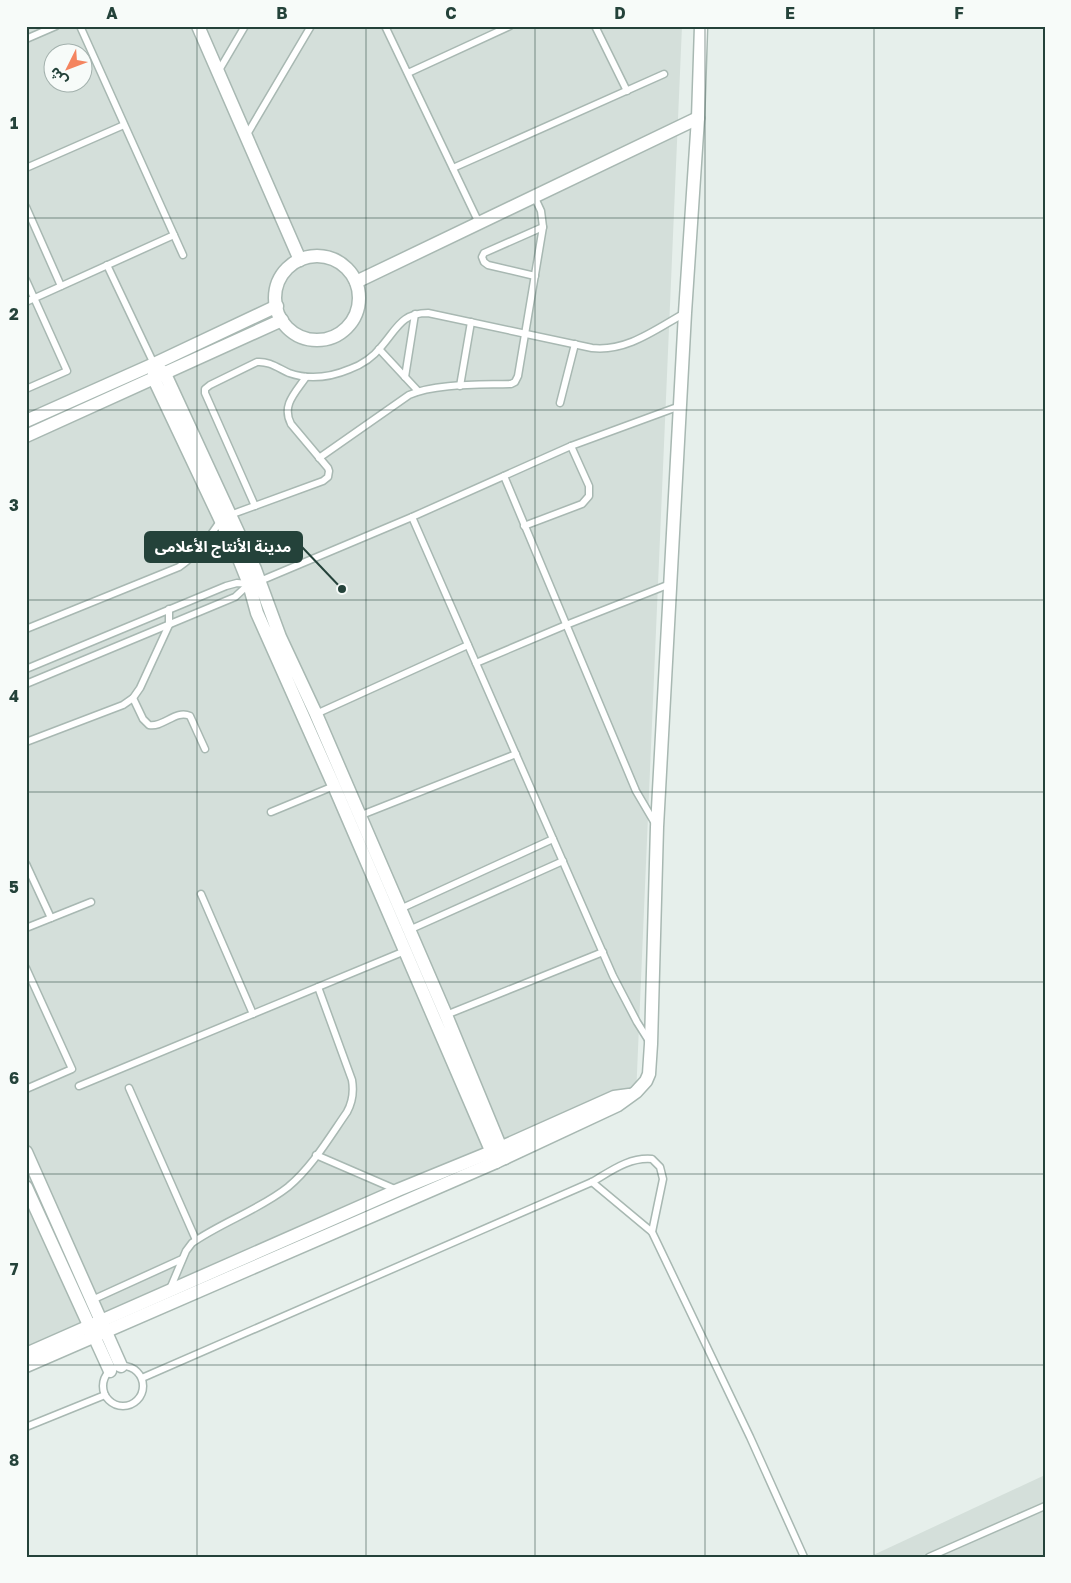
<svg xmlns="http://www.w3.org/2000/svg" width="1071" height="1583" font-family="'Golos Text','Noto Sans Arabic',sans-serif">
<style>
.built{fill:#d4dfda;fill-rule:evenodd}
.lines{fill:none;stroke-linecap:round;stroke-linejoin:round}
.lane-casing{stroke:#a8b8b2;stroke-width:9}
.street-casing{stroke:#a8b8b2;stroke-width:15}
.lane{stroke:#fff;stroke-width:6}
.street{stroke:#fff;stroke-width:12}
.grid{fill:none;stroke:#24423a;stroke-width:1;stroke-opacity:0.55}
.leader{fill:none;stroke:#24423a;stroke-width:2}
.callout-dot{fill:#24423a;stroke:#f7fbf9;stroke-width:2}
.callout{fill:#24423a;stroke:#24423a;stroke-width:2}
.callout-label{font-size:15px;text-anchor:middle;font-weight:bold;fill:#fff}
.neatline{fill:none;stroke:#24423a;stroke-width:2}
.grid-label{font-size:16px;text-anchor:middle;font-weight:bold;fill:#24423a}
</style>
<rect width="100%" height="100%" fill="#e6efeb"/>
<g class="built">
<path d="M26 26H682L636 1096 26 1361ZM52 52H82V82H52Z"/>
<path d="M1045 1475V1557H869Z"/>
</g>
<g class="lines">
<g class="lane-casing">
<g id="lane">
<path d="M80 26 183 255"/>
<path d="M385 26 479 223"/>
<path d="M595 26 627 91"/>
<path d="M26 39 56 26"/>
<path d="M218 72 245 26"/>
<path d="M408 73 510 26"/>
<path d="M246 136 311 26"/>
<path d="M26 168 124 125"/>
<path d="M453 168 664 74"/>
<path d="M26 207 61 286"/>
<path d="M107 265 154 364"/>
<path d="M535 276 488 265 484 262 482 257 484 253 543 227"/>
<path d="M26 280 67 371 26 389"/>
<path d="M26 302 174 235"/>
<path d="M379 349 418 391"/>
<path d="M405 377 415 314"/>
<path d="M460 386 471 322"/>
<path d="M560 403 575 344"/>
<path d="M319 458 409 395C435 383 481 385 511 384L515 382 518 376 543 227 541 211 534 196"/>
<path d="M504 476 636 791 656 825"/>
<path d="M255 506 205 393V389L210 385 257 362C269 361 278 368 289 373 309 380 331 377 350 369 361 365 373 357 381 347 397 329 401 313 428 313L592 348C627 352 656 329 685 313"/>
<path d="M230 515 323 481 328 477 329 471 328 468 291 424C281 405 296 392 306 377"/>
<path d="M412 517 613 976 637 1022 649 1041"/>
<path d="M524 526 582 504 589 496V486L571 446"/>
<path d="M260 581 412 517 571 446 680 406"/>
<path d="M26 629 179 567C199 553 208 539 221 520"/>
<path d="M476 663 566 625 670 584"/>
<path d="M26 669 226 586 237 583 249 584"/>
<path d="M26 684 235 597 249 584"/>
<path d="M133 698 143 719 149 725C163 728 176 709 190 716L205 749"/>
<path d="M316 714 468 645"/>
<path d="M26 742 123 705 133 698 140 688 169 625V609"/>
<path d="M271 812 334 786"/>
<path d="M359 816 516 754"/>
<path d="M26 864 51 918"/>
<path d="M201 894 253 1014"/>
<path d="M400 909 553 839"/>
<path d="M26 928 91 902"/>
<path d="M409 930 563 861"/>
<path d="M26 968 72 1069 26 1089"/>
<path d="M446 1015 603 952"/>
<path d="M79 1086 405 951"/>
<path d="M129 1088 196 1240"/>
<path d="M316 1155 397 1190"/>
<path d="M592 1182 652 1232 750 1437 804 1557"/>
<path d="M170 1289 186 1251 192 1243C222 1222 259 1210 288 1187 312 1167 329 1138 347 1112 353 1101 354 1092 352 1080L318 987"/>
<path d="M92 1300 182 1259"/>
<circle cx="123" cy="1386" r="20"/>
<path d="M142 1378 592 1182C611 1171 629 1157 652 1159L660 1167 663 1179 652 1232"/>
<path d="M26 1427 105 1395"/>
<path d="M929 1557 1045 1506"/>
</g>
</g>
<g class="street-casing">
<g id="street">
<path d="M198 26 300 260"/>
<circle cx="317" cy="298" r="42"/>
<path d="M356 282 698 118"/>
<path d="M26 421 154 364 277 306"/>
<path d="M26 436 282 320"/>
<path d="M26 1152 121 1366"/>
<path d="M496 1162 334 786 257 613 249 584 239 559 154 379V364L165 374 255 569 280 637 316 714 446 1015 505 1158"/>
<path d="M26 1187 110 1371"/>
<path d="M26 1354 398 1190 491 1152 614 1097 629 1095"/>
<path d="M26 1366 496 1162 618 1105 636 1092 646 1081 649 1074 651 1044 657 827 685 313 698 118 701 26"/>
</g>
</g>
<use href="#lane" class="lane"/>
<use href="#street" class="street"/>
</g>
<path class="grid" d="M197 26V1557M366 26V1557M535 26V1557M705 26V1557M874 26V1557M26 218H1045M26 410H1045M26 600H1045M26 792H1045M26 982H1045M26 1174H1045M26 1365H1045"/>
<path class="leader" d="M342 589L302 547"/>
<circle class="callout-dot" cx="342" cy="589" r="5"/>
<rect class="callout" x="145" y="532" width="157" height="30" rx="5"/>
<g class="callout-label">
<text x="223" y="552">مدينة الأنتاج الأعلامى</text>
</g>
<rect width="1071" height="1583" fill="none" stroke="#f7fbf9" stroke-width="55"/>
<g transform="translate(68 68) rotate(228)"><circle r="24" fill="#f7fbf9" stroke="#a3b1ad"/>
<path d="M0-4L9 19L0 12L-9 19Z" fill="#f4845f"/>
<text y="-8" font-size="14" font-weight="bold" text-anchor="middle" fill="#24423a">ش</text>
</g>
<rect x="28" y="28" width="1016" height="1528" class="neatline"/>
<g class="grid-label">
<text x="112" y="19">A</text>
<text x="282" y="19">B</text>
<text x="451" y="19">C</text>
<text x="620" y="19">D</text>
<text x="790" y="19">E</text>
<text x="959" y="19">F</text>
<text x="14" y="129">1</text>
<text x="14" y="320">2</text>
<text x="14" y="511">3</text>
<text x="14" y="702">4</text>
<text x="14" y="893">5</text>
<text x="14" y="1084">6</text>
<text x="14" y="1275">7</text>
<text x="14" y="1466">8</text>
</g>
</svg>
